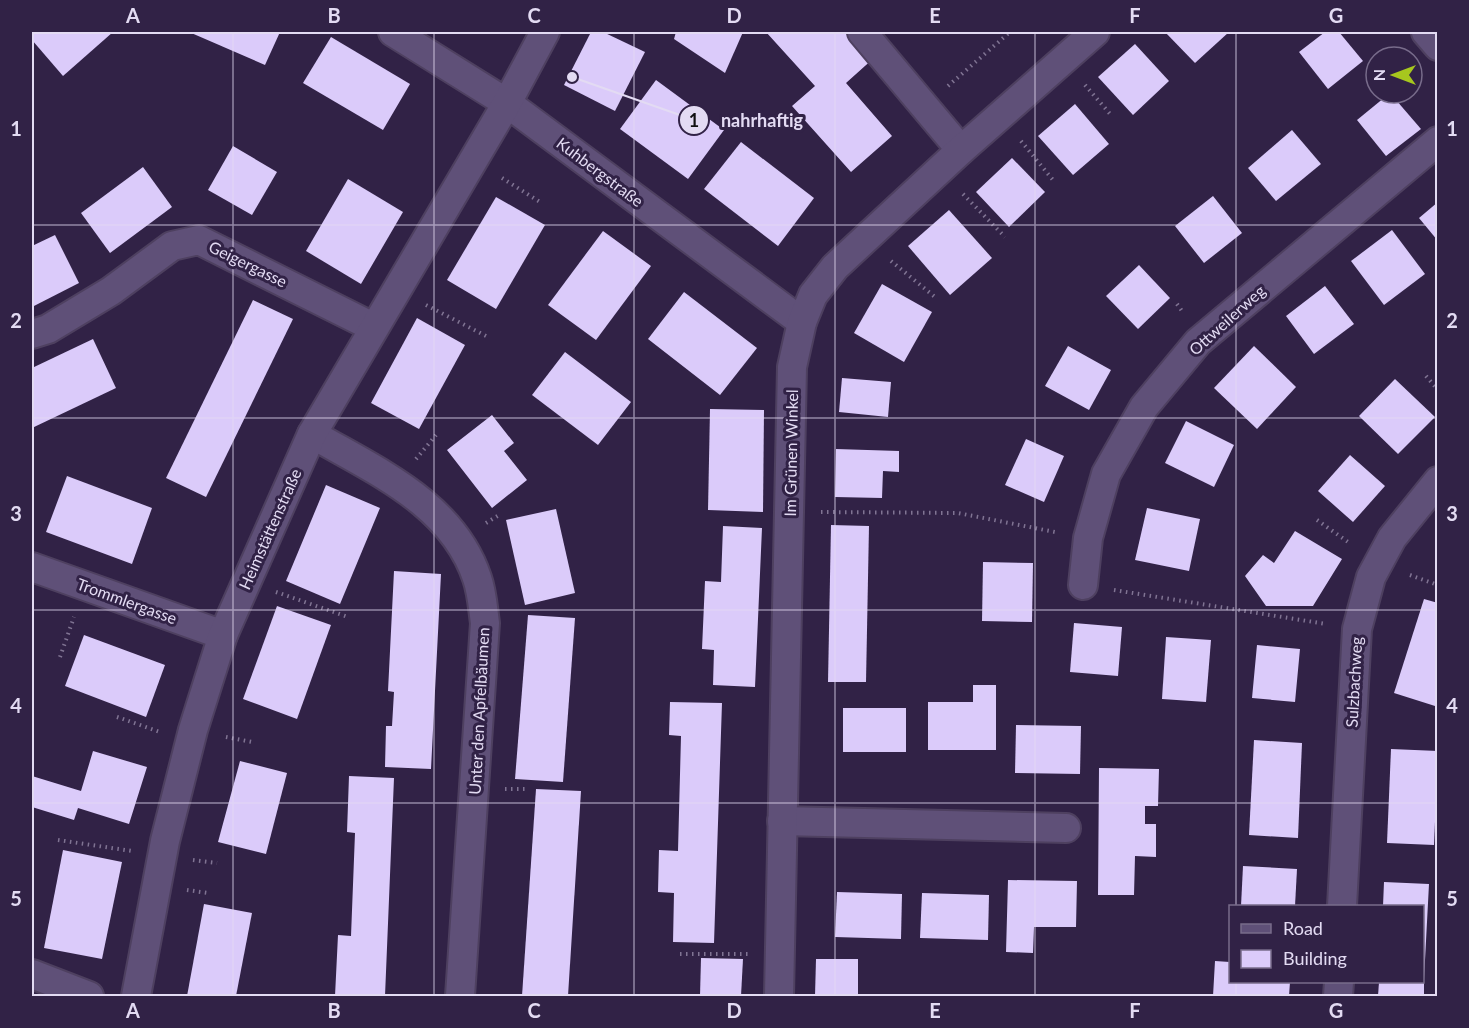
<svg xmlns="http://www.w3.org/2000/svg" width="1469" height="1028" font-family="Lato,sans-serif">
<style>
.building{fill:#dbcbfa}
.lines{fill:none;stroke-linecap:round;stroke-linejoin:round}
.street-casing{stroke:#4e4060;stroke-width:32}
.path{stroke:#807493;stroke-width:4;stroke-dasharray:1.5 4.5;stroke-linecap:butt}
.street{stroke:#5f5078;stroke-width:28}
.grid{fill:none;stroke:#e3dbf3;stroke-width:1.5;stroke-opacity:0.55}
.labels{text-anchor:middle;stroke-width:6;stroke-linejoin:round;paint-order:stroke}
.street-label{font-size:16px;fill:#e3dbf3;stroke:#312246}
.leader{fill:none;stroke:#e3dbf3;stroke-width:2}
.callout-dot{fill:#e3dbf3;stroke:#312246;stroke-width:2}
.mark-label{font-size:18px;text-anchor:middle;font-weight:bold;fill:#111}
.callout-label{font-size:18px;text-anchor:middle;font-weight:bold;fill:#e3dbf3;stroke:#312246;stroke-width:6;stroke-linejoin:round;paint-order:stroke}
.neatline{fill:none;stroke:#e3dbf3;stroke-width:2}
.grid-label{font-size:20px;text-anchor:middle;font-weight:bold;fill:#e3dbf3}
</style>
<rect width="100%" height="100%" fill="#312246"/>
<g class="building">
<path d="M35 32H113L63 76 32 40V35Z"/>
<path d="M189 32H280L265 65Z"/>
<path d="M591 32H603L645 52 615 111 564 85Z"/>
<path d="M676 32H743L725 73 674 39Z"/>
<path d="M766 32H852L875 57 846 83 892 136 851 172 792 106 815 86Z"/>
<path d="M1165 32H1229L1195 63Z"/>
<path d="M1325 32H1339L1363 61 1328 89 1299 52Z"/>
<path d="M331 37 410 84 383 130 303 83Z"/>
<path d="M1135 44 1169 81 1133 115 1098 77Z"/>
<path d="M656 80 724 130 688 179 620 129Z"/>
<path d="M1390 93 1421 129 1386 156 1357 120Z"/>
<path d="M1075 104 1109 144 1073 175 1038 136Z"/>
<path d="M1292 130 1321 164 1276 201 1248 168Z"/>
<path d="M741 142 814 198 778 246 704 189Z"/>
<path d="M233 146 277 172 252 215 208 190Z"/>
<path d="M1012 158 1045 192 1009 227 976 192Z"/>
<path d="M143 167 172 207 110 253 81 213Z"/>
<path d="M348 179 403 212 361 284 306 251Z"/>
<path d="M1213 196 1242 233 1204 263 1175 226Z"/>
<path d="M496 197 545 225 496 309 447 280Z"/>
<path d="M1438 202V241L1419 218Z"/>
<path d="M949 210 992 258 950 295 908 246Z"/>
<path d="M1392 230 1425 274 1384 305 1351 261Z"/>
<path d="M603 231 651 266 596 340 548 305Z"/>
<path d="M55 235 79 283 32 307V246Z"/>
<path d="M1139 265 1170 298 1138 329 1106 296Z"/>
<path d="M882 284 932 312 904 362 854 333Z"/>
<path d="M1325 286 1354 324 1314 354 1286 316Z"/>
<path d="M684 292 757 348 720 395 648 339Z"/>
<path d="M253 300 293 319 206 497 166 478Z"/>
<path d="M417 318 465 345 419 429 371 403Z"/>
<path d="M93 339 116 388 32 428V368Z"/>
<path d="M1068 346 1111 370 1089 410 1045 386Z"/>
<path d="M1254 346 1296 387 1257 429 1214 388Z"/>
<path d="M565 352 631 402 598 445 532 395Z"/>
<path d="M842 378 891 382 888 417 839 412Z"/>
<path d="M1395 379 1435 417 1398 454 1359 416Z"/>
<path d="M710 409 764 410 763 512 708 510Z"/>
<path d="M492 415 514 443 504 451 527 480 492 508 447 450Z"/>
<path d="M1186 421 1234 445 1214 487 1165 463Z"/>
<path d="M1026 439 1064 456 1044 502 1005 485Z"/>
<path d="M836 449 899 451V472L883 471 882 498 835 497Z"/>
<path d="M1350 455 1385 486 1353 522 1318 491Z"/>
<path d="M67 476 152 508 132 564 46 532Z"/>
<path d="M326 485 380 508 340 604 286 581Z"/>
<path d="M1147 508 1200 519 1189 571 1135 560Z"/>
<path d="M556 509 575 593 525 605 506 520Z"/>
<path d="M831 525 869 526 866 682H828Z"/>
<path d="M723 526 762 528 755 687 713 685 714 650 702 649 705 581 721 582Z"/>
<path d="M1295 531 1342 559 1313 606H1266L1245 576 1263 555 1274 563Z"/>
<path d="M983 562 1033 563 1032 622 982 621Z"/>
<path d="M394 571 441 574 431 769 385 767 386 726H392L394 692 388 691Z"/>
<path d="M1424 599 1438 603V697L1435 706 1394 693Z"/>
<path d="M277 606 331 625 297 719 243 699Z"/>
<path d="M528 615 575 618 563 782 515 779Z"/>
<path d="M1074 623 1122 627 1118 676 1070 672Z"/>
<path d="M84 635 165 665 146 717 65 686Z"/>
<path d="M1166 637 1211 640 1206 702 1162 699Z"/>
<path d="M1257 645 1300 649 1295 702 1252 698Z"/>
<path d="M973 685H996V750H928V702H973Z"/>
<path d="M670 702 722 703 714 943 673 942 674 893 658 892 659 850 678 851 681 736 669 735Z"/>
<rect x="843" y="708" width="63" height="44"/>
<path d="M1016 725 1081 726 1080 774 1015 773Z"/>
<path d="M1254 740 1302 743 1298 838 1249 835Z"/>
<path d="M1391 749 1438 751 1434 845 1387 843Z"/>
<path d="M93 751 147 767 129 824 78 808 74 820 32 807V776L81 791Z"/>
<path d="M240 761 287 773 266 854 218 842Z"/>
<path d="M1099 768 1159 769 1158 806H1145V824H1156V857L1135 856 1134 895H1098Z"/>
<path d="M349 776 394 778 385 996H335L338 935 351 936 355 833 347 832Z"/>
<path d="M536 789 581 791 568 996H522Z"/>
<path d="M63 850 122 862 102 959 44 948Z"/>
<path d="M1243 866 1297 869 1295 906H1241Z"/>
<path d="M1008 880 1077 881 1076 927H1034L1033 953 1006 952Z"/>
<path d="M1384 882 1429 884 1424 979 1422 906H1383Z"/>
<path d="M837 892 902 894 901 939 835 937Z"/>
<path d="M922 893 989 895 988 940 920 938Z"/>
<path d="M204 904 252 913 236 996H187Z"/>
<path d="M701 958 743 959 741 996H700Z"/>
<path d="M816 959H858V996H815Z"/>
<path d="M1215 961 1230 962V982H1290L1289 996H1213Z"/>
<path d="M1379 982H1424V996H1378Z"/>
</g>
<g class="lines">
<g class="street-casing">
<g id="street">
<path d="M393 32 507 103 802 322"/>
<path d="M862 32 961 150"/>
<path d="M1426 32 1438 46"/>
<path d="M32 334 48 329 111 291 172 246 199 240 373 327"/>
<path d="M312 434C375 471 452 503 477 578 482 592 483 609 485 623L460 996"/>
<path d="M32 567 223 635"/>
<path d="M1083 585 1088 538 1106 474 1144 407 1198 342 1438 141"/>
<path d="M782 821 1066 828"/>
<path d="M1342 906 1357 629 1371 577 1392 538 1438 481"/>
<path d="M32 974 89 996"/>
<path d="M136 996 165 841 193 730 223 635 312 434 507 103 545 32"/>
<path d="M779 996 792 367 802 322 813 295 835 267 961 150 1095 32"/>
<path d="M1338 996 1339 982"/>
</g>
</g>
<g class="path">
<path d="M1085 85 1111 115"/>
<path d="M948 86 1010 32"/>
<path d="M1021 141 1053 180"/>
<path d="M502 178 540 202"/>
<path d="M963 194 1005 237"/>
<path d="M891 261 935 297"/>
<path d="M1177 304 1182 311"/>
<path d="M426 305 486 336"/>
<path d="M1426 376 1438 390"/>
<path d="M416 459 436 435"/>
<path d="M821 512 958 513 1055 532"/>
<path d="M1317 520 1351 544"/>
<path d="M486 523 499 515"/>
<path d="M1410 575 1435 584"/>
<path d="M1114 590 1326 624"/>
<path d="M276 592 348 617"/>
<path d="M60 657 74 617"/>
<path d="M117 717 160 732"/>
<path d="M226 737 252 742"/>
<path d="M505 789H525"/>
<path d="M58 840 132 851"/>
<path d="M193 860 217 863"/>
<path d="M187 890 208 893"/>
<path d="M680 954H749"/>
</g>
<use href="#street" class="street"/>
</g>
<path class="grid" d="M233 32V996M434 32V996M634 32V996M835 32V996M1035 32V996M1236 32V906M32 225H1438M32 418H1438M32 610H1438M32 803H1438M1236 982V996"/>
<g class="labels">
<g class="street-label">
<text transform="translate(600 172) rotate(37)" y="6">Kuhbergstraße</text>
<text transform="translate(248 264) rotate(26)" y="6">Geigergasse</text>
<text transform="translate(1227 320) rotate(-42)" y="6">Ottweilerweg</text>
<text transform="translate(791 453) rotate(-89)" y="6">Im Grünen Winkel</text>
<text transform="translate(270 529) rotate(-66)" y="6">Heimstättenstraße</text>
<text transform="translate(127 601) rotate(20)" y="6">Trommlergasse</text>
<text transform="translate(1354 682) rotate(-87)" y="6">Sulzbachweg</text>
<text transform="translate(479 711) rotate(-87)" y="6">Unter den Apfelbäumen</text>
</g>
</g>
<path class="leader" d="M572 77L694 120"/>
<g class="callout-dot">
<circle cx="572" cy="77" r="6"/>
<circle cx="694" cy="120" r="15"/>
</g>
<g class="mark-label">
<text x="694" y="127">1</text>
</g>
<g class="callout-label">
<text x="762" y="127">nahrhaftig</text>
</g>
<rect width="1469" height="1028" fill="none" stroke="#312246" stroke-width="66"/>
<rect x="1229" y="905" width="195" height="78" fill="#312246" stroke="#786c8b" stroke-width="1.5"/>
<rect x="1241" y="924" width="30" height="9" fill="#5f5078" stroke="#786c8b" stroke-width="1.5"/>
<text x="1283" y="935" font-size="18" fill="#e3dbf3">Road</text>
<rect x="1241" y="950" width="30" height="18" fill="#dbcbfa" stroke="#786c8b" stroke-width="1.5"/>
<text x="1283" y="965" font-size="18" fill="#e3dbf3">Building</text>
<g transform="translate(1394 75) rotate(270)"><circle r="28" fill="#312246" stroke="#786c8b" stroke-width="1.5"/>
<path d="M0-4.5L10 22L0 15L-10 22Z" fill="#a7c71e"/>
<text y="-9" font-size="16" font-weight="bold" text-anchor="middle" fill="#e3dbf3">N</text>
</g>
<rect x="33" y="33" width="1403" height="962" class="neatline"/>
<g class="grid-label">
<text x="133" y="23">A</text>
<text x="334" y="23">B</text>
<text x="534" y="23">C</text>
<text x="734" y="23">D</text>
<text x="935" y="23">E</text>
<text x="1135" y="23">F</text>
<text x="1336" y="23">G</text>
<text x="16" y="136">1</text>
<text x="1452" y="136">1</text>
<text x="16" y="328">2</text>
<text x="1452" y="328">2</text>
<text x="16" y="521">3</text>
<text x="1452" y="521">3</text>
<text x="16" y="713">4</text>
<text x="1452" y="713">4</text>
<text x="16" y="906">5</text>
<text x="1452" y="906">5</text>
<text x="133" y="1018">A</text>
<text x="334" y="1018">B</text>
<text x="534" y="1018">C</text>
<text x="734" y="1018">D</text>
<text x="935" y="1018">E</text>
<text x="1135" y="1018">F</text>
<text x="1336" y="1018">G</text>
</g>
</svg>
